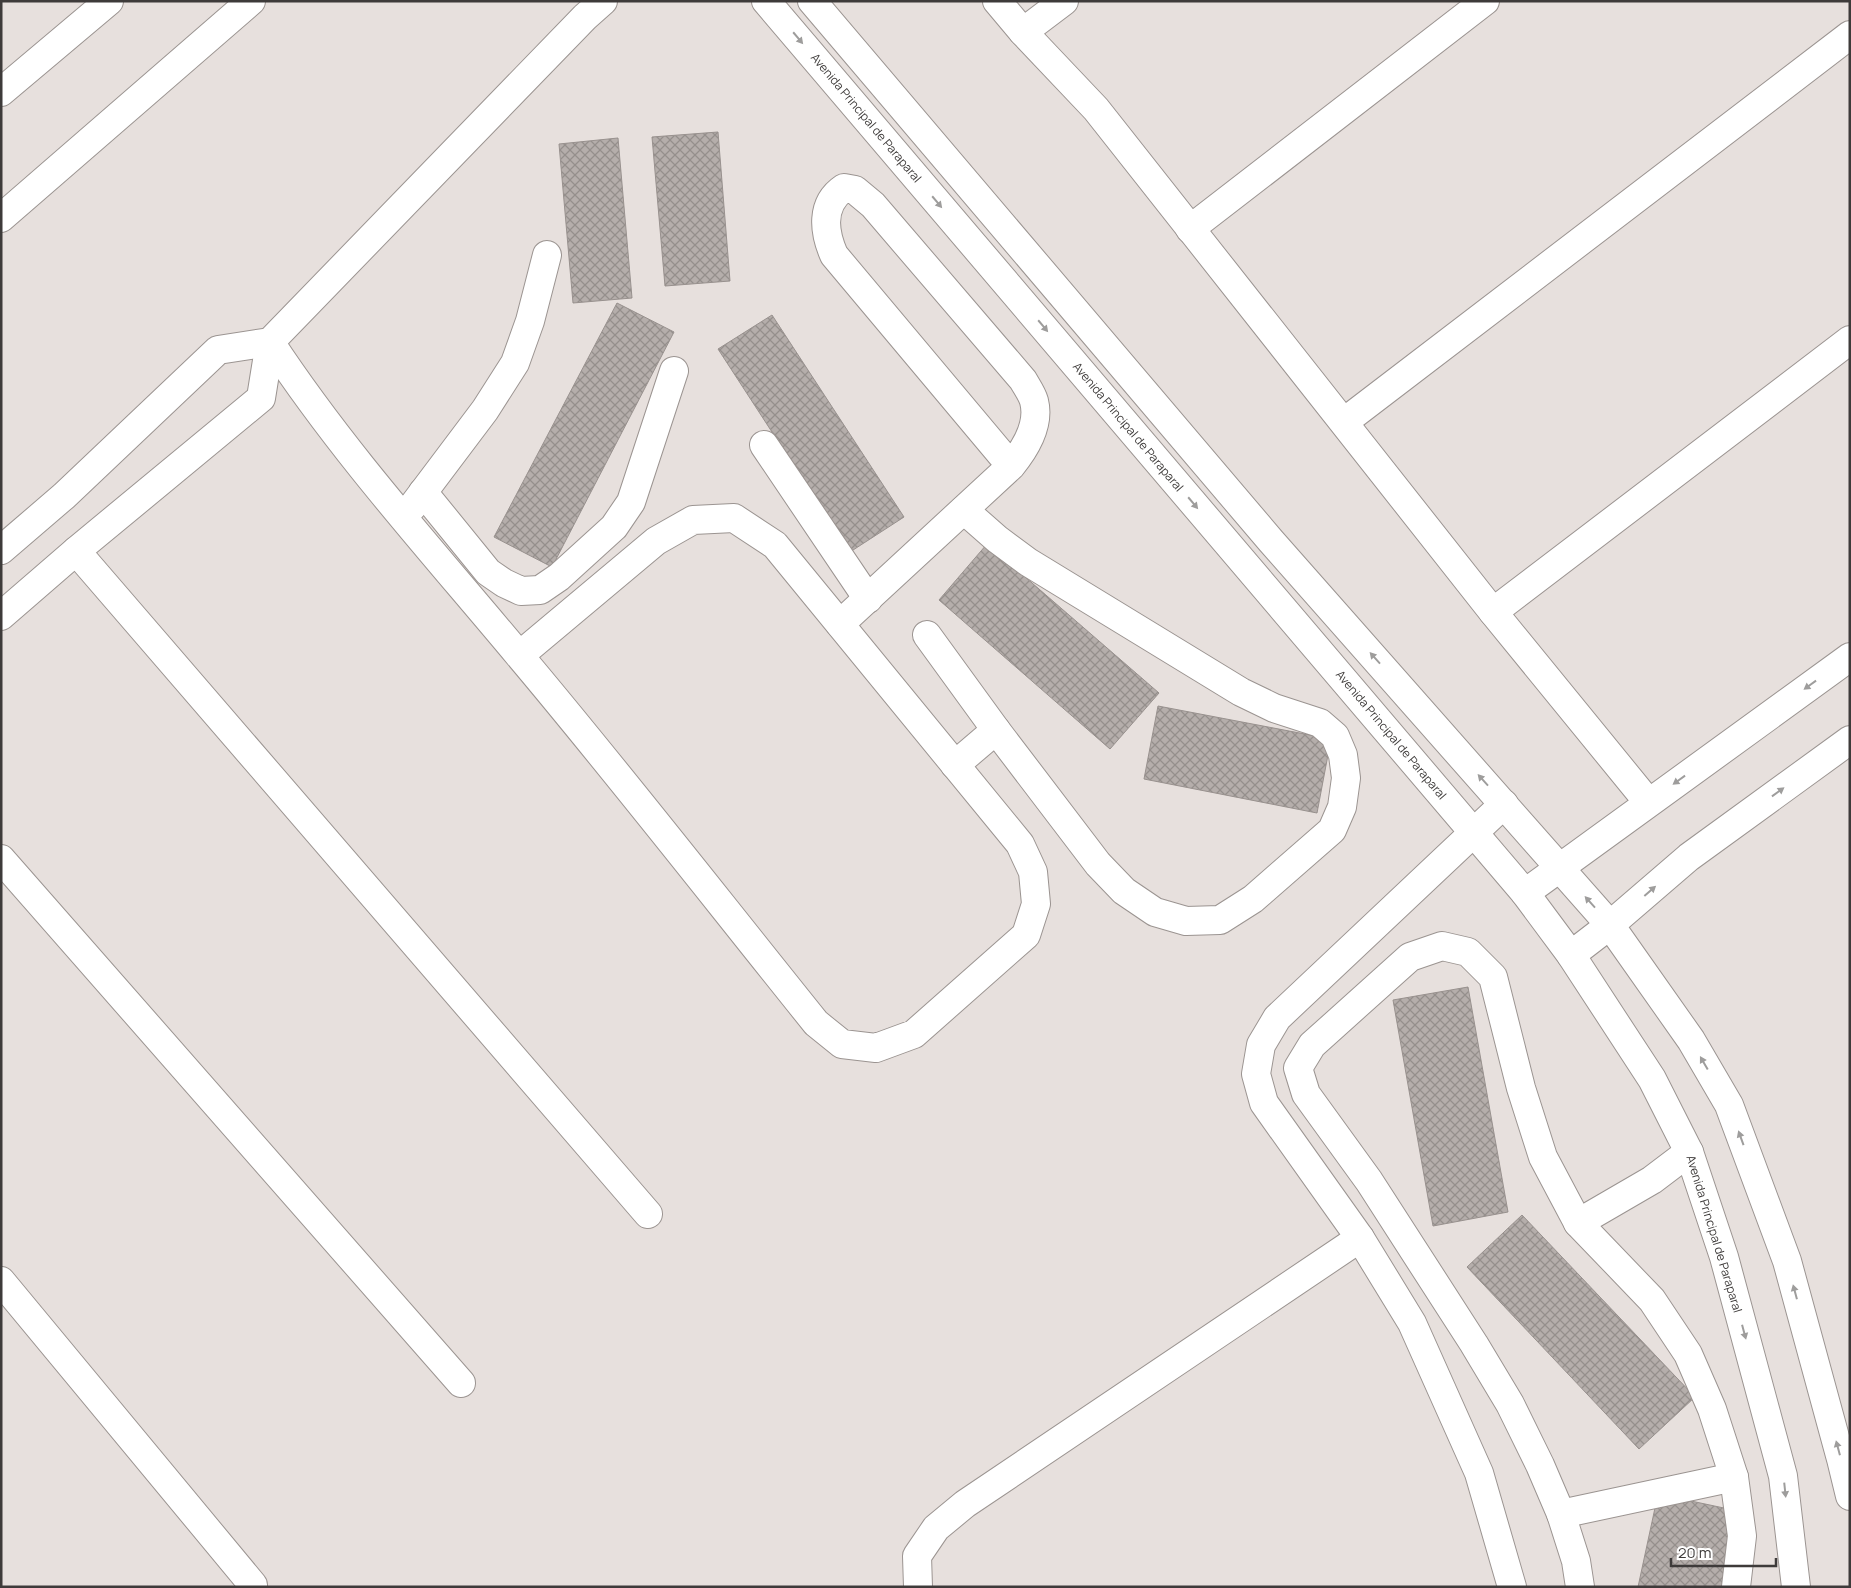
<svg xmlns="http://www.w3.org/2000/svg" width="1851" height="1588" font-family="Manrope,sans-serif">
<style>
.building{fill:url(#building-cross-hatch);stroke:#98918e}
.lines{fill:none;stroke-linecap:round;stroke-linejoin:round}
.street-casing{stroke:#9b9491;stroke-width:30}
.secondary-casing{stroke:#9b9491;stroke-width:30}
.street{stroke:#fff;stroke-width:28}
.secondary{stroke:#fff;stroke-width:28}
.oneway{fill:#9e9d9c}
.labels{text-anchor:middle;stroke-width:5;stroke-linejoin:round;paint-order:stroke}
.street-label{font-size:12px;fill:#3e3b3a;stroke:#fff}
</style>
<defs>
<pattern id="building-cross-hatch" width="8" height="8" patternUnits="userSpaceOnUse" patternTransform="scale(1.25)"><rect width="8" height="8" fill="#b5aeab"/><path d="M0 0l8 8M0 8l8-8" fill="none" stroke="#958f8c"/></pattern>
</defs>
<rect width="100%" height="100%" fill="#e7e0dd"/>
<g class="building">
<path d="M718 132 730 281 665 286 652 137Z"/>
<path d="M618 138 632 298 573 303 559 144Z"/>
<path d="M617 303 674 332 552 567 494 537Z"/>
<path d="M772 315 904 517 850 552 718 349Z"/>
<path d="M987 544 1159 693 1110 749 939 600Z"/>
<path d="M1158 706 1331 739 1317 813 1144 779Z"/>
<path d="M1468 987 1508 1212 1433 1226 1393 1000Z"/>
<path d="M1522 1215 1695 1397 1639 1449 1467 1267Z"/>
<path d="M1658 1494 1738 1511 1722 1587H1638Z"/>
</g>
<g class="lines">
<g class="street-casing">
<g id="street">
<path d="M997 1 1023 32 1096 109 1493 612 1648 802"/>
<path d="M1023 32 1064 1"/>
<path d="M1 92 109 1"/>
<path d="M1 218 251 1"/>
<path d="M1190 229 1485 1"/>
<path d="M270 342C343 453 433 552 518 654 620 775 717 900 816 1023L842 1044 876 1048 914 1034 1026 935 1036 904 1033 872 1020 844 775 545 734 518 693 520 656 541 520 655"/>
<path d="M1344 422 1850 35"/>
<path d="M764 445 868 599"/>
<path d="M423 492 488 572 504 583 521 591 540 590 559 577 614 527 631 502 674 371"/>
<path d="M412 507 485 410 515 363 530 321 547 255"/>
<path d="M1 550 64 496 218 350 270 342 585 17 603 1"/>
<path d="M76 551 648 1214"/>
<path d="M1493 612 1850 340"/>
<path d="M1 616 76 551 261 398 270 342"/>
<path d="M840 624 1011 466C1025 449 1040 424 1034 401 1032 394 1027 387 1023 380L873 205 855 190 844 188C820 204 824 232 834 255L1011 466"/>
<path d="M927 635 996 730 1098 864 1124 891 1155 912 1186 921 1220 920 1253 899 1332 830 1342 807 1346 778 1343 755 1335 736 1320 723 1274 708 1241 692 1028 562 997 539 964 510"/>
<path d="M955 765 996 730"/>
<path d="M1504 804 1277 1018 1261 1045 1256 1074 1264 1103 1360 1238 1412 1323 1479 1473 1512 1587"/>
<path d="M1 859 461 1383"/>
<path d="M1525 893 1850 657"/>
<path d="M1571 955 1610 925 1689 857 1850 740"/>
<path d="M1578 1223 1652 1180 1689 1152"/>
<path d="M1 1281 253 1585"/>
<path d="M1561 1514 1734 1477"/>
<path d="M918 1587 917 1556 936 1528 965 1504 1360 1238"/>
<path d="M1580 1587 1576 1561 1561 1514 1540 1465 1510 1404 1474 1344 1369 1181 1306 1094 1298 1068 1312 1045 1410 957 1442 946 1468 952 1493 977 1521 1088 1543 1157 1578 1223 1652 1300 1688 1354 1712 1409 1734 1477 1742 1536 1736 1587"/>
</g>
</g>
<g class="secondary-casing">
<g id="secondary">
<path d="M766 1 1525 893 1571 955 1652 1079 1689 1152 1724 1257 1783 1476 1796 1587"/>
<path d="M812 1 1271 541 1610 925 1691 1040 1729 1105 1787 1261 1841 1459 1850 1496"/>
</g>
</g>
<use href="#street" class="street"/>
<use href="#secondary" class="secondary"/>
</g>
<defs><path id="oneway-solid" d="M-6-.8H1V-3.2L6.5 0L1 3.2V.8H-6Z" transform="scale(1.25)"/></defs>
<g class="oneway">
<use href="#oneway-solid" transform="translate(798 38) rotate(50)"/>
<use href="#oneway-solid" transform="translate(937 202) rotate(50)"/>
<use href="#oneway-solid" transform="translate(1043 326) rotate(50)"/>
<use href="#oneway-solid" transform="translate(1193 503) rotate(50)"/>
<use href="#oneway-solid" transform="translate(1375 658) rotate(-132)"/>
<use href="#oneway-solid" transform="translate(1810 685) rotate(144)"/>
<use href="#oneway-solid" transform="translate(1483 780) rotate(-132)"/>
<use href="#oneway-solid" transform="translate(1679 780) rotate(144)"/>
<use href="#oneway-solid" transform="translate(1778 792) rotate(-36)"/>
<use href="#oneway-solid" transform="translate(1650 891) rotate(-41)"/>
<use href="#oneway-solid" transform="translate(1590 902) rotate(-132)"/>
<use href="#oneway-solid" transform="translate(1704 1063) rotate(-120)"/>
<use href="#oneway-solid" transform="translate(1741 1138) rotate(-110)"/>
<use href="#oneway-solid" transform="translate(1795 1292) rotate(-105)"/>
<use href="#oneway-solid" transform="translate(1744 1332) rotate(75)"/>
<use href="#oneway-solid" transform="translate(1838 1448) rotate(-105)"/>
<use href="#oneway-solid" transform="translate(1785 1490) rotate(84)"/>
</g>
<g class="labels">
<g class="street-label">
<text transform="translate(866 118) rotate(50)" y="4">Avenida Principal de Paraparal</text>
<text transform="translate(1128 427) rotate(50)" y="4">Avenida Principal de Paraparal</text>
<text transform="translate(1391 735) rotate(50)" y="4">Avenida Principal de Paraparal</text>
<text transform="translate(1714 1234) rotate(73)" y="4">Avenida Principal de Paraparal</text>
</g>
</g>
<rect width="1851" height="1588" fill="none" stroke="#3e3b3a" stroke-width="5"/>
<path d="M1671 1558v8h105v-8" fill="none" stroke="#3e3b3a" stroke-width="2.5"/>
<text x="1678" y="1558" font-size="15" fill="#3e3b3a" stroke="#ffffff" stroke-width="4" paint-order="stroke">20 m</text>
</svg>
